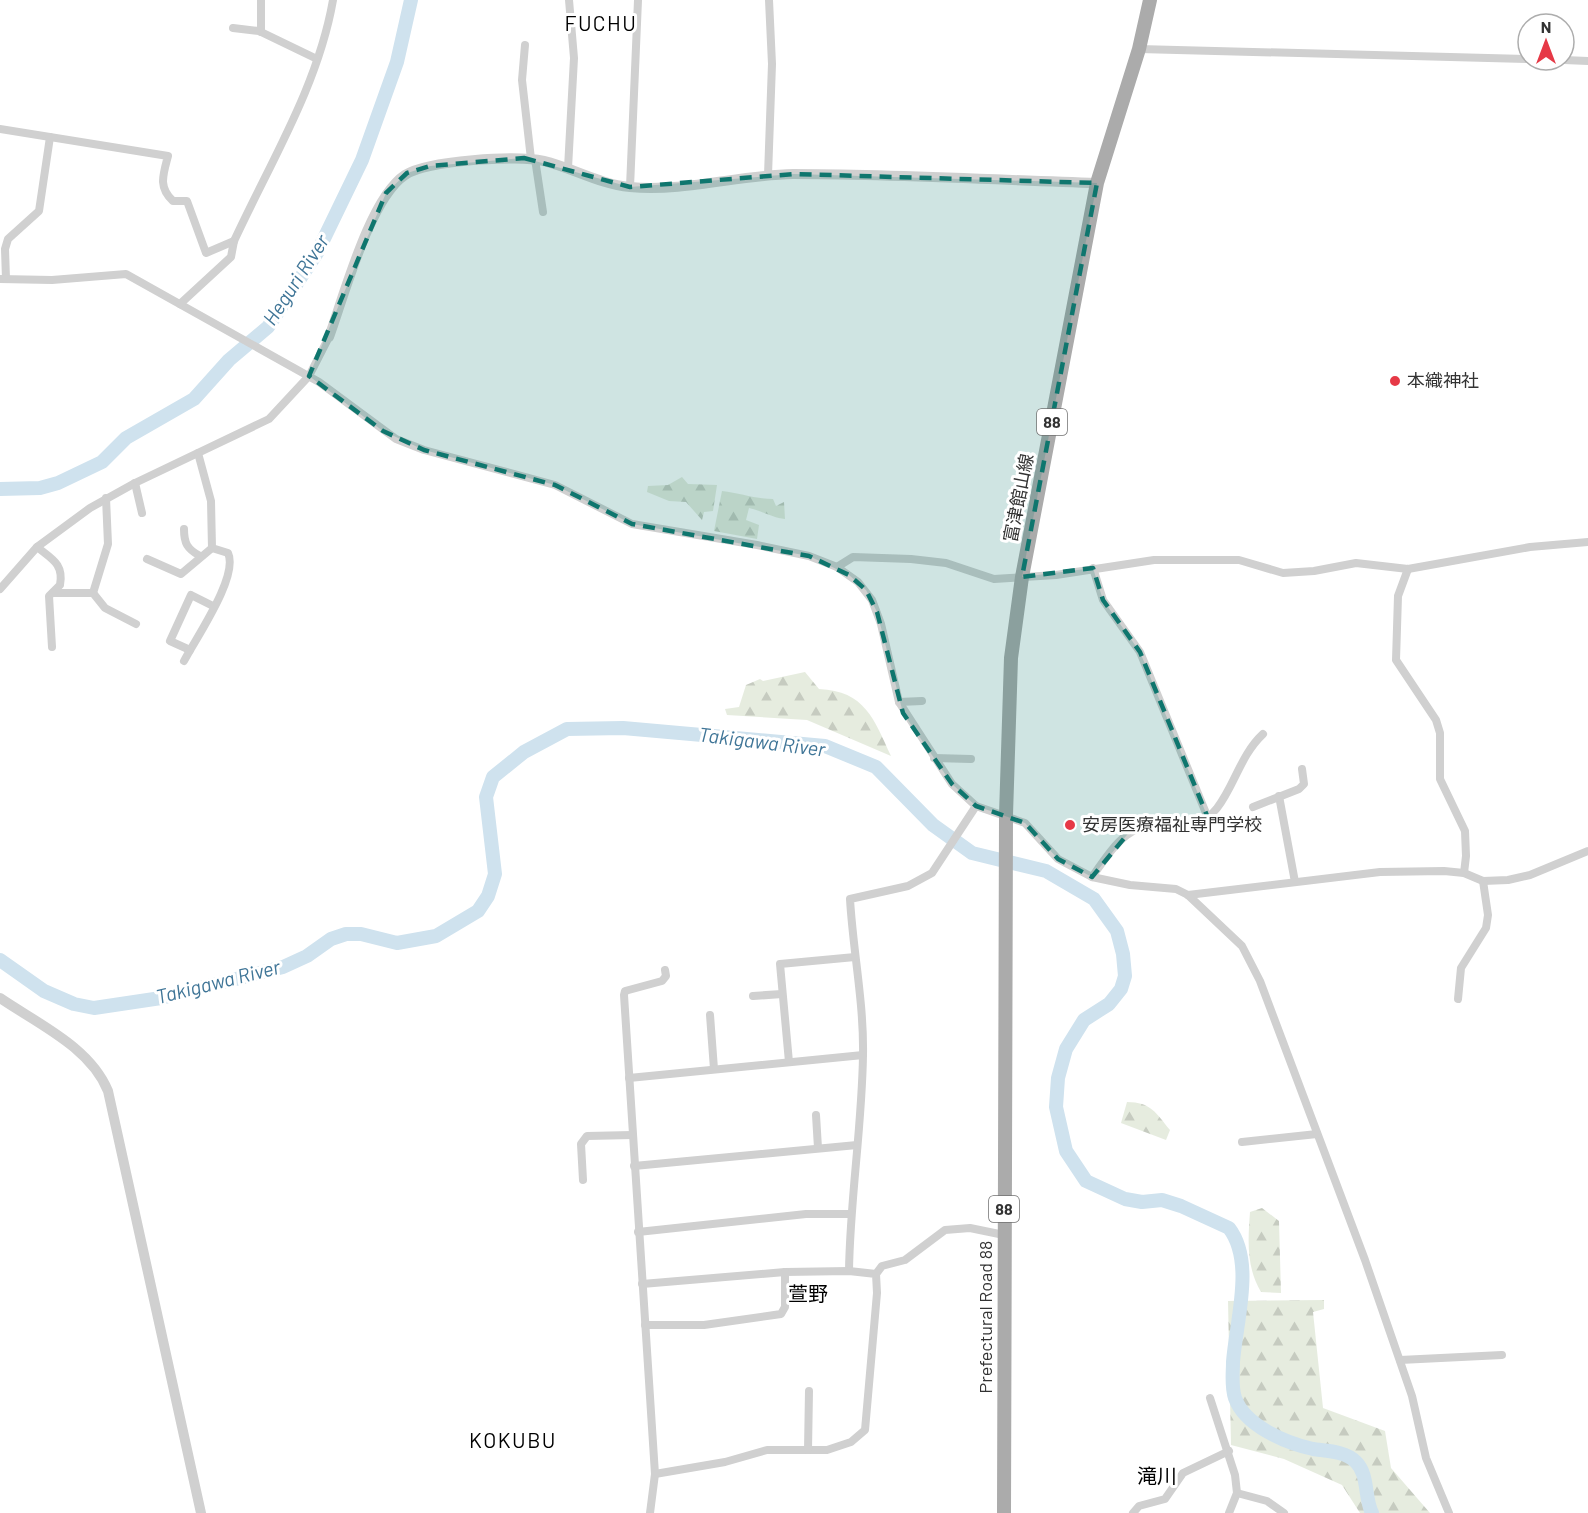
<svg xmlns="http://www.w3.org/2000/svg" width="1588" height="1513" font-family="Barlow,'Noto Sans JP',sans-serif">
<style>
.forest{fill:url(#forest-firs)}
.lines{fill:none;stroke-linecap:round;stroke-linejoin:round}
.river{stroke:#cfe2ee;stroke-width:14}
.minor{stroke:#d0d0d0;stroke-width:8}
.tertiary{stroke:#d0d0d0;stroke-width:10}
.primary{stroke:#ababab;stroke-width:14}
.marked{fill:#0f766e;fill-opacity:0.2;stroke:#0f766e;stroke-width:4.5;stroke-dasharray:12 8;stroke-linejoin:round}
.poi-dot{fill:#e63946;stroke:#fff;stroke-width:2}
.labels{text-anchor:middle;stroke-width:6;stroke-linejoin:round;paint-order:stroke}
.shield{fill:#fff;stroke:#707070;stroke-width:1.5}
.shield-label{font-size:16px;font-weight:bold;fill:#333}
.poi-label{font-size:18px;fill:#333;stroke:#fff;text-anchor:start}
.street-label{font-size:18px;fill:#333;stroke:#fff}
.water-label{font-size:20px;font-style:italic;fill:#3f7597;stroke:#fff}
.neighbourhood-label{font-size:20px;fill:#000;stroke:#fff}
.quarter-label{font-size:21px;letter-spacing:1.5px;fill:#000;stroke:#fff}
</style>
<defs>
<pattern id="forest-firs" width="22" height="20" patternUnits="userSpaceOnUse" patternTransform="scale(1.5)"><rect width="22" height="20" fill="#e6ecdf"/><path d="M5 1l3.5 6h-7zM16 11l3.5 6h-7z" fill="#c6cbc0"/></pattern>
</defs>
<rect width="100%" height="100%" fill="#fff"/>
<g class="forest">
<path d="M682 477 688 484 717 485 713 511 704 512 702 520 686 502 669 501 647 492 648 486 668 485Z"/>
<path d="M722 491C740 493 755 499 773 499L776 506 784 502 785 519C772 518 763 511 749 508L746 520 759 525 757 539 714 531Z"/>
<path d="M805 672 819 689C865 691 874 719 891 756L807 720 727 715 725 709 739 707 746 685 760 679 763 681Z"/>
<path d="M1127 1102C1151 1102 1156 1113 1170 1130L1166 1140 1121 1123Z"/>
<path d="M1262 1208 1279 1221 1281 1293 1261 1292C1246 1267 1248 1240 1250 1212Z"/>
<path d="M1324 1300V1309L1313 1312 1323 1408 1385 1431 1391 1468 1430 1513H1360L1342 1485 1284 1459 1231 1445 1228 1301Z"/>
</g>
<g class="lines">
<g class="river">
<path d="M0 489 40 488 58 483 102 462 126 438 194 399 229 360 268 327 317 253 362 160 397 62 411 0"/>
<path d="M0 960 44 991 74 1004 94 1008 161 998 283 967 307 956 331 939 346 934H361L397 943 436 936 478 911 488 896 495 874 486 797 493 777 524 752 567 729 623 728 825 746 876 767 933 825 972 853 1046 871 1094 899 1117 931 1123 954 1125 976 1121 989 1109 1004 1084 1020 1066 1049 1058 1078 1056 1107 1066 1151 1086 1181 1125 1199 1142 1202 1162 1200 1181 1206 1229 1228C1255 1262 1236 1321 1233 1362 1233 1374 1231 1386 1235 1398 1245 1426 1286 1443 1313 1449 1326 1451 1346 1451 1356 1462 1369 1475 1364 1497 1372 1513"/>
</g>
<g class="minor">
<path d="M261 0V32"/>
<path d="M233 28 259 31 317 59"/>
<path d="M525 45 522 80 531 159"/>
<path d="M1139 49 1528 59"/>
<path d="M1564 60 1588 61"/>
<path d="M0 129 168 156C163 175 158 187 173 201H187L206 253 234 241"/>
<path d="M535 159 543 212"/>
<path d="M568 168 574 58 569 0"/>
<path d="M768 175 772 64 769 0"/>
<path d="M630 187 638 0"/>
<path d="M0 279 52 280 126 274 319 382 396 439 424 450 555 485 632 524 757 545 809 556 837 567 858 582 872 600 881 624 899 702 952 784 976 806 1025 823 1058 859 1092 877 1130 885 1176 889 1188 895 1242 946 1260 981 1365 1260 1412 1396 1426 1458 1449 1513"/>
<path d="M6 279 5 249 8 239 39 211 50 137"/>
<path d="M180 304 231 257 234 241C270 163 318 86 333 0"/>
<path d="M135 483 142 513"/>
<path d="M184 529C184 543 187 549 200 556"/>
<path d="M37 547C52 559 64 564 60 585L49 596 52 647"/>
<path d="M147 559 181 574 212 548"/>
<path d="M837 567 853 557 911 559 946 563 994 579 1056 575 1154 560H1239L1283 573 1314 571 1356 563 1408 569 1530 547 1588 542"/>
<path d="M1093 568 1103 600 1140 652 1208 818"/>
<path d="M1408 569 1398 596 1396 660 1436 720 1440 733V779L1465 831 1466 856 1464 873"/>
<path d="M0 589 37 547 90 508 135 483 269 419 309 376 329 337"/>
<path d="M53 593H93L105 608 136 624"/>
<path d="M93 593 108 544 106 498"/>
<path d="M190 650 170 641 191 595 213 606"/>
<path d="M184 661C196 638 239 576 228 553L212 548 211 501 198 453"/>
<path d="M899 702 922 701"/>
<path d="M934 758 971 759"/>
<path d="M1279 796 1295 882"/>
<path d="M1253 807 1299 789 1304 784 1302 769"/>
<path d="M1092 877C1113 848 1128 820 1169 824 1176 825 1180 829 1187 830 1232 814 1231 764 1263 734"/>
<path d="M1188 895 1380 872 1444 871 1464 873 1483 881 1508 880 1530 875 1588 851"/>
<path d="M753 996 782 994"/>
<path d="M1458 999 1461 968 1486 928 1488 915 1483 881"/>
<path d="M710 1015 714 1069"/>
<path d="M789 1062 780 964 855 957"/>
<path d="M629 1078 863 1055"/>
<path d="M816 1115 818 1148"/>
<path d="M1242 1142 1317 1134"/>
<path d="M634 1166 857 1145"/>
<path d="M583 1180 581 1144 587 1136 632 1135"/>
<path d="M638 1232 806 1214H850"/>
<path d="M849 1271C850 1199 862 1127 863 1055 864 1003 853 951 850 899L908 886 932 873 976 806"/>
<path d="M876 1274 882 1266 905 1260 945 1230 970 1228 1004 1235"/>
<path d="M642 1284 785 1272 849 1271 876 1274 877 1293 865 1430 851 1442 827 1450H767L725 1462 655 1474"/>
<path d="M645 1325H704L781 1314 785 1307V1272"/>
<path d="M1400 1360 1502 1355"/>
<path d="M1210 1398 1235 1475 1237 1493 1229 1513"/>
<path d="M808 1450 809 1391"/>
<path d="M1237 1493 1267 1501 1284 1513"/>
<path d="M650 1513 655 1474 624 995 625 991 662 981 666 976 665 970"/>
<path d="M1133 1513 1139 1506 1165 1499 1183 1473 1229 1451"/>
</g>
<g class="tertiary">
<path d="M329 337C344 296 370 198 405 175 428 160 517 155 544 161 573 168 599 184 630 187 685 192 739 175 793 174 894 174 996 180 1097 183"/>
<path d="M0 998C38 1024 90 1047 108 1091L201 1513"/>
</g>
<path class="primary" d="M1004 1513 1006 815 1011 658 1022 577 1097 183 1139 49 1150 0"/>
</g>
<path class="marked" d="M524 158 630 187 794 174 1097 183 1022 577 1093 568 1103 600 1140 652 1208 818 1187 830 1167 824 1131 830 1092 877 1058 859 1025 823 976 806 952 784 903 713 877 612 866 590 849 575 809 556 632 524 555 485 424 450 383 431 309 376 386 193 407 173 430 166Z"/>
<g class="poi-dot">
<circle cx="1395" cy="381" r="6"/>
<circle cx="1070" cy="825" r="6"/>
</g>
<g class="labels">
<g class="shield">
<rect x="1037" y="409" width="30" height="26" rx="4.5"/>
<rect x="989" y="1196" width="30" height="26" rx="4.5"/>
</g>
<g class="shield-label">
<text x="1052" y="428">88</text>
<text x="1004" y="1215">88</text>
</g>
<g class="poi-label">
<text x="1407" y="387">本織神社</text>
<text x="1082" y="831">安房医療福祉専門学校</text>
</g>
<g class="street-label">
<text transform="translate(1019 498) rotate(-79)" y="6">富津館山線</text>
<text transform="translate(986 1317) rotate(-90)" y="6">Prefectural Road 88</text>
</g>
<g class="water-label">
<text transform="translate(296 280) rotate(-57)" y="7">Heguri River</text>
<text transform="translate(762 742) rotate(7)" y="7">Takigawa River</text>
<text transform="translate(218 982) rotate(-14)" y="7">Takigawa River</text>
</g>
<g class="neighbourhood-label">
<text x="808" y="1301">萱野</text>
<text x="1157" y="1483">滝川</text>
</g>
<g class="quarter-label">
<text x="601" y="31">FUCHU</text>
<text x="513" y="1448">KOKUBU</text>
</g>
</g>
<g transform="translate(1546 42)"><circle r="28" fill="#ffffff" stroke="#adadad" stroke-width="1.5"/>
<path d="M0-4.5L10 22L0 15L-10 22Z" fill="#e63946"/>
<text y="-9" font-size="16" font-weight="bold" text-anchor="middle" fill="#333333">N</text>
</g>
</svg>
